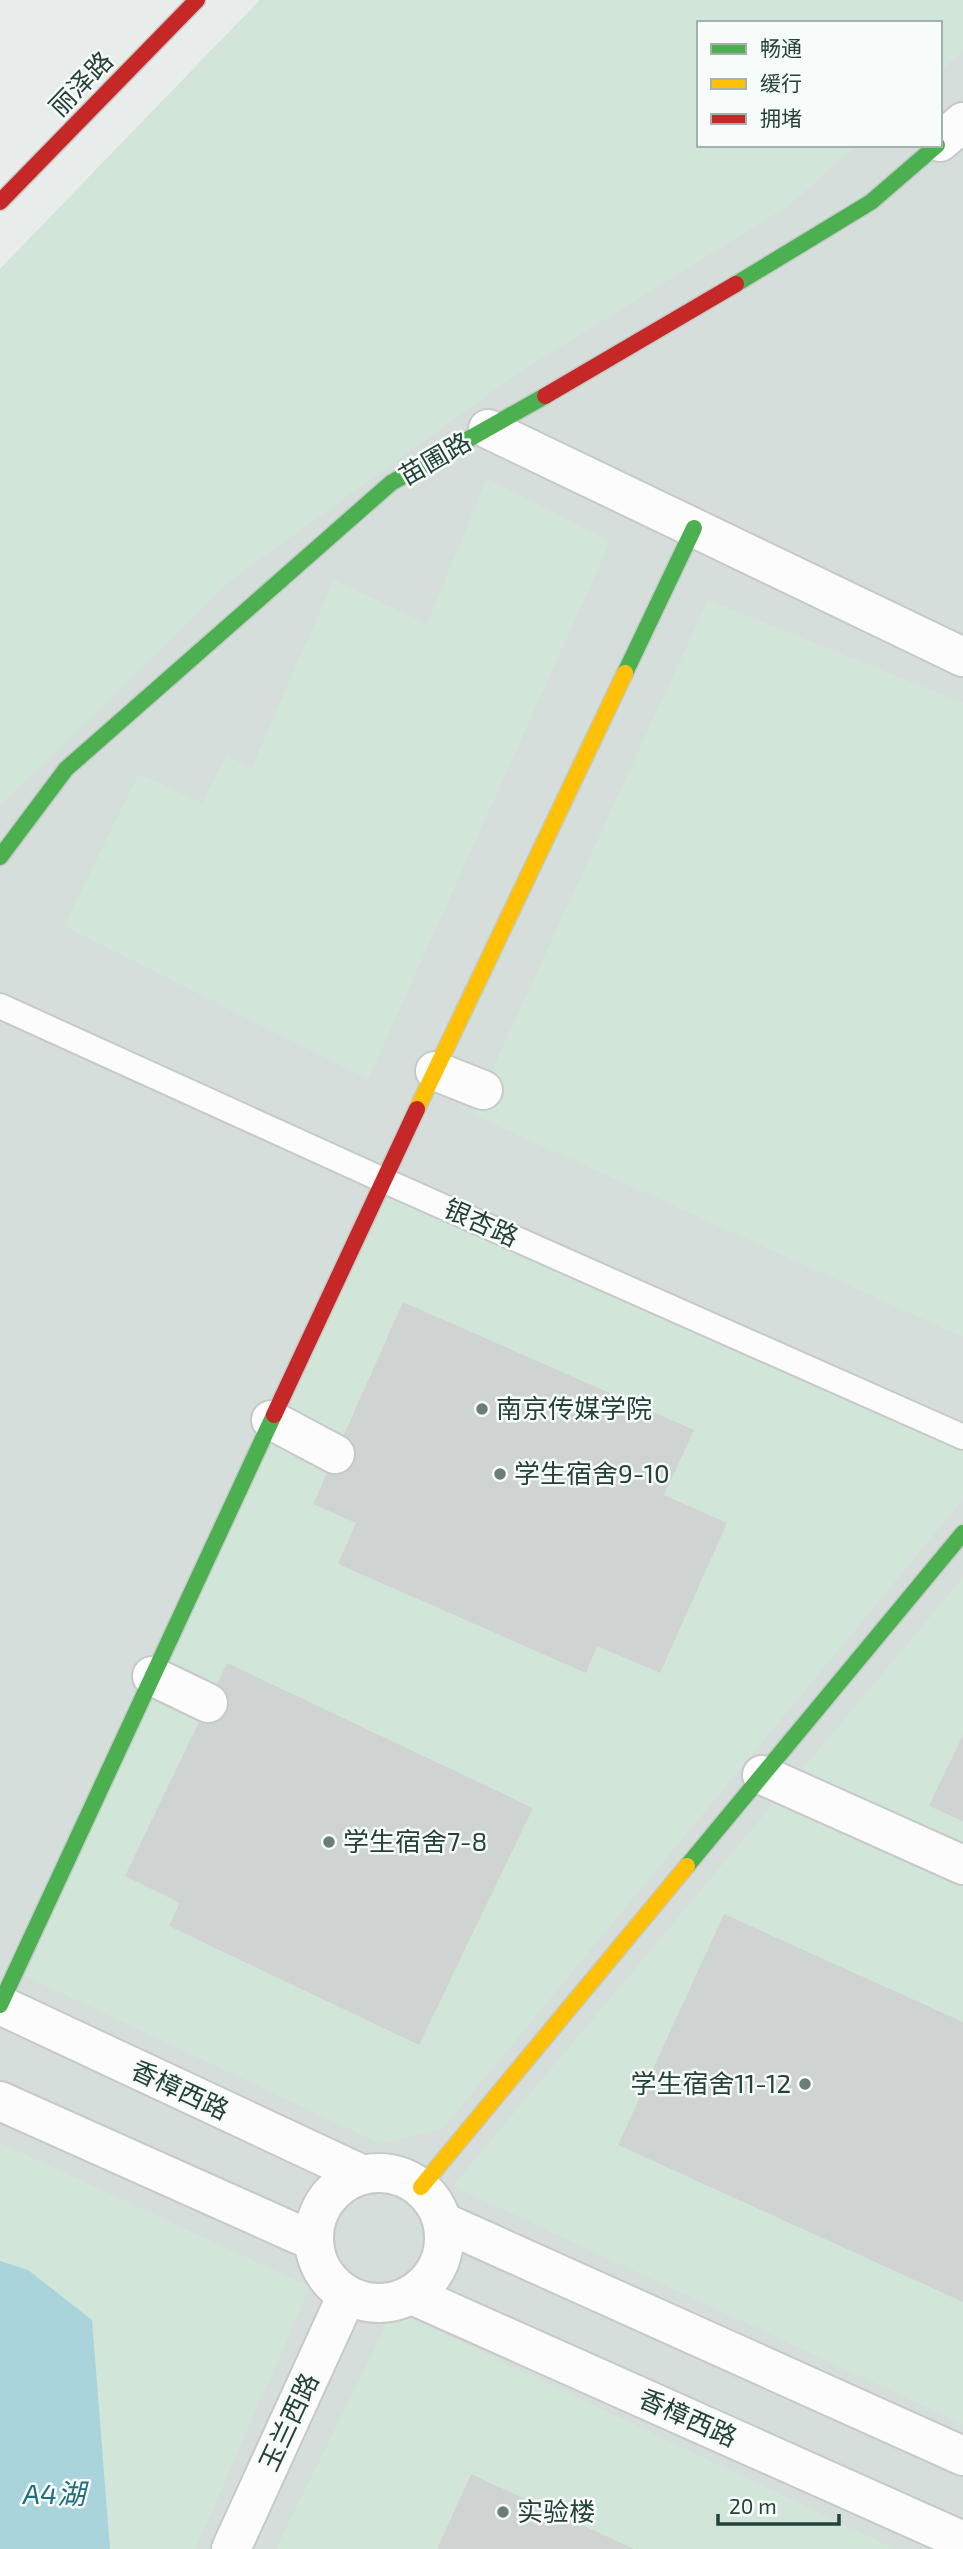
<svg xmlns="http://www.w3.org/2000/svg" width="963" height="2549" font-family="'Exo 2','Noto Sans SC',sans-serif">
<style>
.built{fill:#d6dedb;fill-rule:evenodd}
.green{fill:#d1e6d8}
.water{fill:#a9d4db}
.building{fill:#cfd4d2}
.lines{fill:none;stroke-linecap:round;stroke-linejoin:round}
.lane-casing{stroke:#c5cac8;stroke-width:28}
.street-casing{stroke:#c5cac8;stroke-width:42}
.fast-casing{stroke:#c3cbc8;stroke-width:19}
.slow-casing{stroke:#c3cbc8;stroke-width:19}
.jam-casing{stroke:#c3cbc8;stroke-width:19}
.lane{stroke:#fcfcfc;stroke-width:24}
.street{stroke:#fcfcfc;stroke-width:38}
.fast{stroke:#4caf50;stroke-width:16}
.slow{stroke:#ffc107;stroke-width:16}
.jam{stroke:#c62828;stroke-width:16}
.poi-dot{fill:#697e78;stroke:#f7fbf9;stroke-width:2.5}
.labels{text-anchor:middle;stroke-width:5;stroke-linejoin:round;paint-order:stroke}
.street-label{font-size:26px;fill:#24423a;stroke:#f7fbf9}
.poi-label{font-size:26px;fill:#24423a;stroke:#f7fbf9;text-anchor:start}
.water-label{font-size:28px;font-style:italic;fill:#1c6f80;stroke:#f7fbf9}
</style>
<rect width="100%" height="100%" fill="#e8edeb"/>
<path class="built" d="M260 0H963V2549H0V269ZM699 23H940V145H699Z"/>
<g class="green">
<path d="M260 0H963V51L940 71V23H699V145H856L791 204 518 373 231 580 0 806V269Z"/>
<path d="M487 478 610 542 368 1079 64 926 139 774 202 803 227 755 251 769 334 580 427 624Z"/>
<path d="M708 600 963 703V1337L472 1114Z"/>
<path d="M383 1180 963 1437V1499L443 2128 381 2144 15 1971Z"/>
<path d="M963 1578V2424L453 2186Z"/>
<path d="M0 2143 310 2287 195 2549H0Z"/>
<path d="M394 2310 895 2549H276Z"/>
</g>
<path class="water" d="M0 2261 28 2270 92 2320 110 2549H0Z"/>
<g class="building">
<path d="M403 1302 694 1430 664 1495 727 1523 660 1673 597 1646 586 1673 338 1564 356 1523 313 1504Z"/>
<path d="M227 1663 533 1808 419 2045 169 1926 180 1903 125 1876Z"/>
<path d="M963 1735V1821L929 1806Z"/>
<path d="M724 1914 963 2022V2302L618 2145Z"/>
<path d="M471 2474 634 2549H437Z"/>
</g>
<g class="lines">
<g class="lane-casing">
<path id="lane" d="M0 1006 383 1180 963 1437"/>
</g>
<g class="street-casing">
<g id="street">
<path d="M940 142 963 122"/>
<path d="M488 429 963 657"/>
<path d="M435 1071 483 1090"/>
<path d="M271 1420 335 1454"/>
<path d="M152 1676 208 1703"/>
<path d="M762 1775 963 1865"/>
<path d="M0 2005 361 2174"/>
<path d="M0 2101 313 2241"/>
<circle cx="379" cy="2238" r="65"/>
<path d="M443 2222 963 2456"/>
<path d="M412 2295 963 2541"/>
<path d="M231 2549 347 2295"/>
</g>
</g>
<g class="fast-casing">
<g id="fast">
<path d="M736 284 871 202 937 145"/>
<path d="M625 673 694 528"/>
<path d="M0 857 66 769 391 483 545 396"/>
<path d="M687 1866 963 1533"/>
<path d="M0 2005 274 1415"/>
</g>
</g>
<g class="slow-casing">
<g id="slow">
<path d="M417 1109 625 673"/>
<path d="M421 2187 687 1866"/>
</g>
</g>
<g class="jam-casing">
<g id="jam">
<path d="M0 202 197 0"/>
<path d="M545 396 736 284"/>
<path d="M274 1415 417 1109"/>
</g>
</g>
<use href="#lane" class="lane"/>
<use href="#street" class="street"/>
<use href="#fast" class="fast"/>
<use href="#slow" class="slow"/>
<use href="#jam" class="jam"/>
</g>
<g class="poi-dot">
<circle cx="482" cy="1409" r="7"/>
<circle cx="500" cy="1474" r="7"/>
<circle cx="329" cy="1842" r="7"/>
<circle cx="805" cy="2084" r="7"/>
<circle cx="503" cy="2512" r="7"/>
</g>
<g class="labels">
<g class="street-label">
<text transform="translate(81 84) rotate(-46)" y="9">丽泽路</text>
<text transform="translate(435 459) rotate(-30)" y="9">苗圃路</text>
<text transform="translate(481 1223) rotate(24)" y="9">银杏路</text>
<text transform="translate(180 2090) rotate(25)" y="9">香樟西路</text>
<text transform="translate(688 2418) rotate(24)" y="9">香樟西路</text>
<text transform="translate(289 2422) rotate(-65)" y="9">玉兰西路</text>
</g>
<g class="poi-label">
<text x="496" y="1418">南京传媒学院</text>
<text x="514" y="1483">学生宿舍9-10</text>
<text x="343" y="1851">学生宿舍7-8</text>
<text x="791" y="2093" text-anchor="end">学生宿舍11-12</text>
<text x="517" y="2521">实验楼</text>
</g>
<g class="water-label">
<text x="54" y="2504">A4湖</text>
</g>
</g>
<rect x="697" y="21" width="245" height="126" fill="#f7fbf9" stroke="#a3b1ad" stroke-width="2"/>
<rect x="711" y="44" width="35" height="10" fill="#4caf50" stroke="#a3b1ad" stroke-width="2"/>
<text x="760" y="56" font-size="21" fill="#24423a">畅通</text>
<rect x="711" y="79" width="35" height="10" fill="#ffc107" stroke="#a3b1ad" stroke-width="2"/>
<text x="760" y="91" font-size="21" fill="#24423a">缓行</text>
<rect x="711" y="114" width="35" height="10" fill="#c62828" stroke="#a3b1ad" stroke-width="2"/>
<text x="760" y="126" font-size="21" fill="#24423a">拥堵</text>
<path d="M718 2514v10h121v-10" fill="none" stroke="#24423a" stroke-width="3.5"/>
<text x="729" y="2514" font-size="21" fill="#24423a" stroke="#f7fbf9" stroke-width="5" paint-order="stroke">20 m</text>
</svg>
